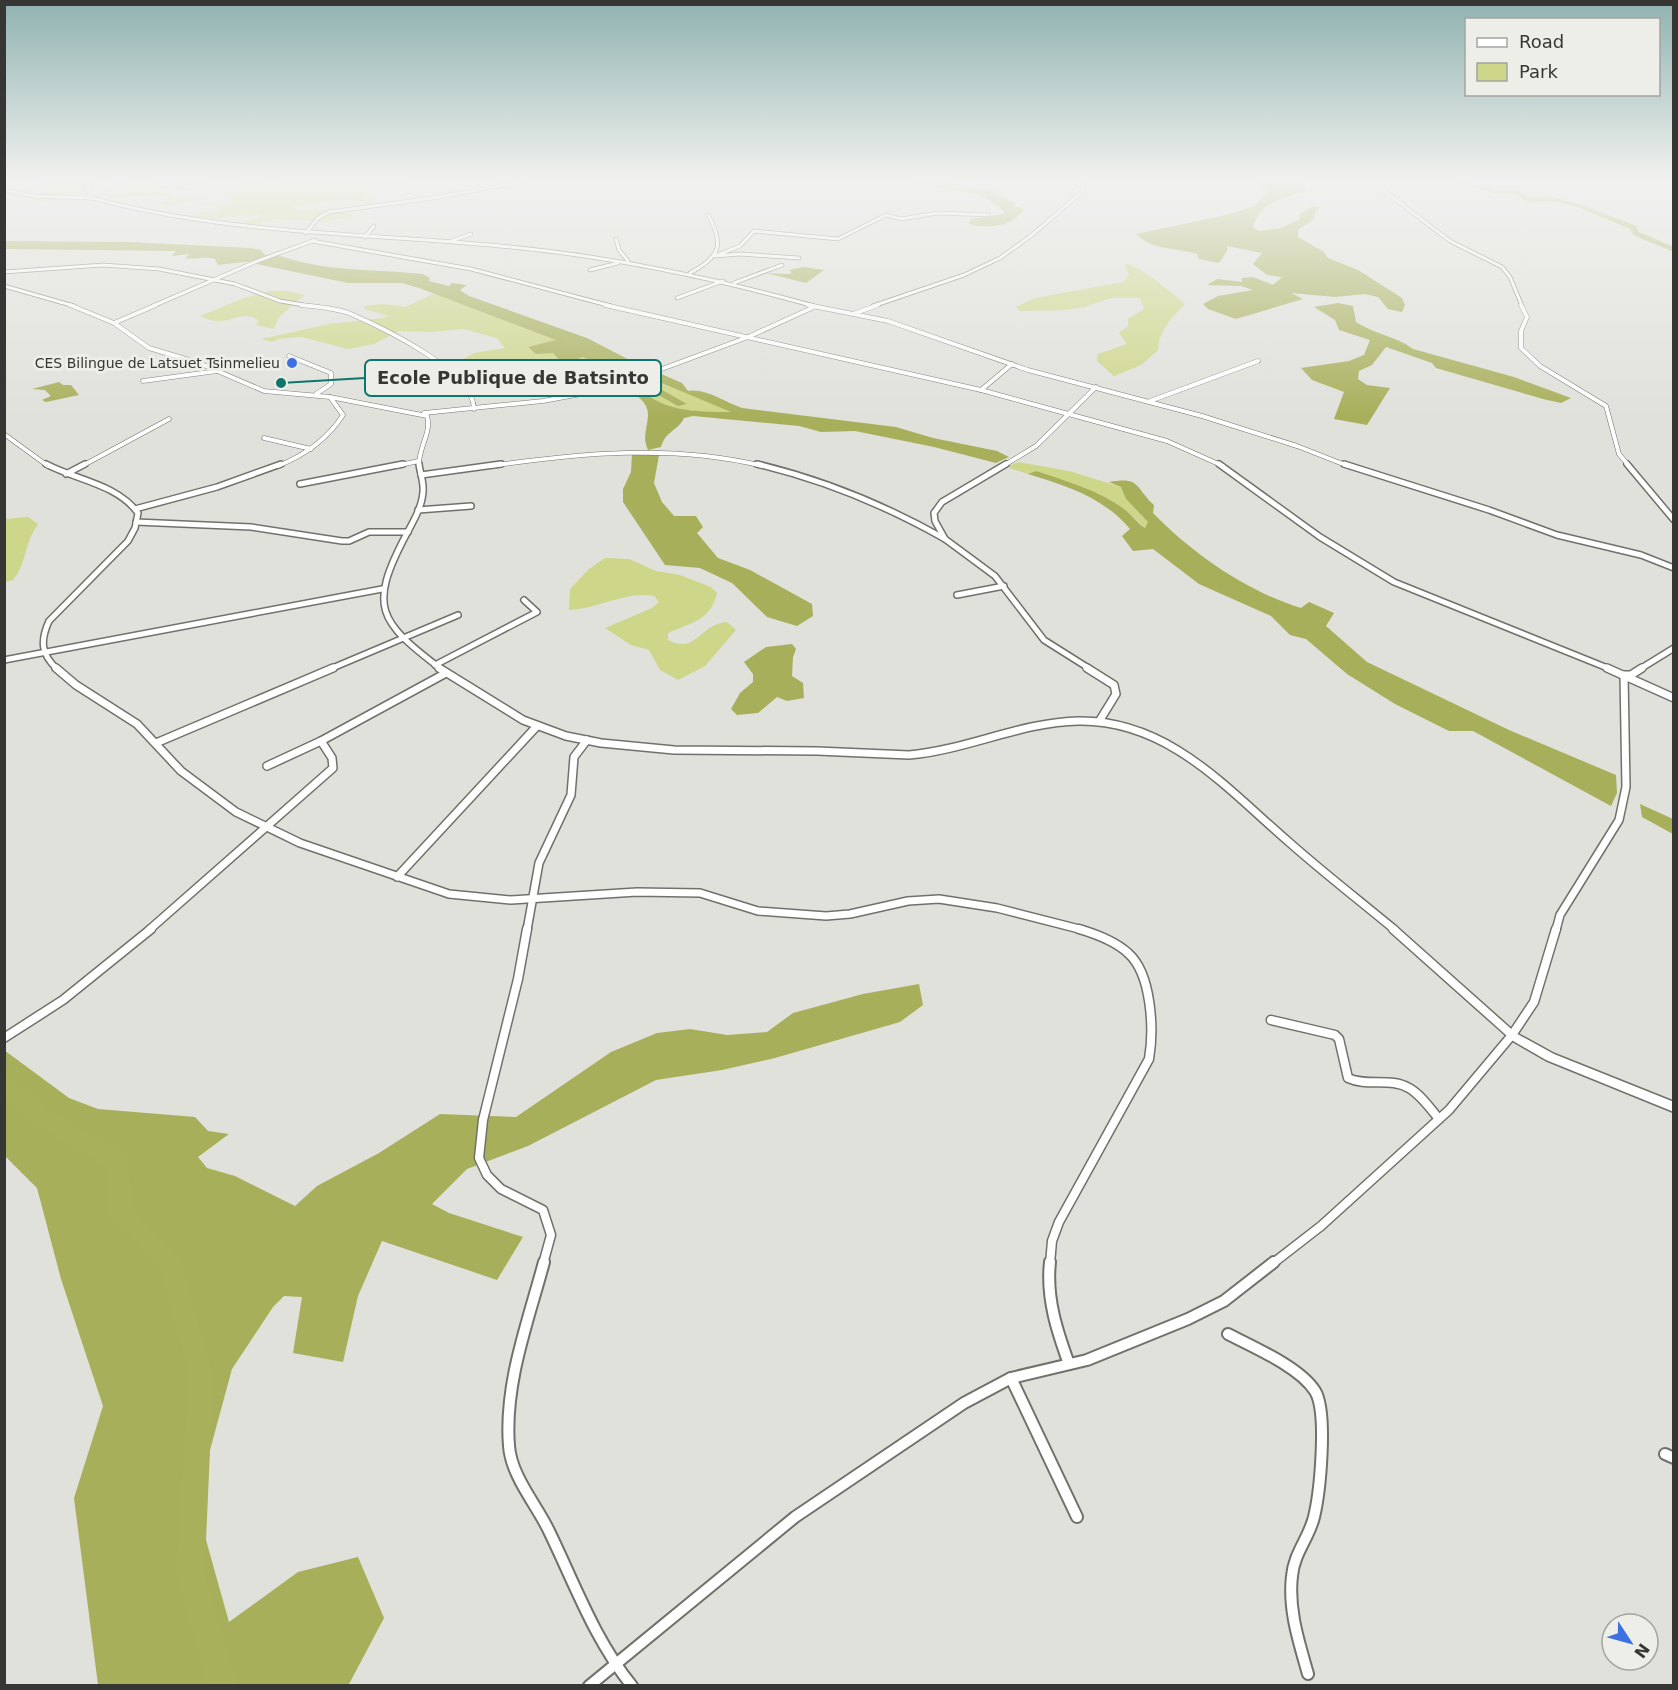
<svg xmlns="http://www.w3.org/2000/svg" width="1678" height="1690" font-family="'DejaVu Sans',sans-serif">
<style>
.green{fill:#ced689}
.forest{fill:#a8af5a}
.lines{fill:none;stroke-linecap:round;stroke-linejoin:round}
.river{fill:#a9b05b;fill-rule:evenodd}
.minor-far5-casing{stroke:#71716c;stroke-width:4.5}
.minor-far4-casing{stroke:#71716c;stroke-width:5}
.minor-far3-casing{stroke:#71716c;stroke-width:8}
.minor-far2-casing{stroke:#71716c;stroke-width:10}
.minor-far1-casing{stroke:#71716c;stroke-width:11}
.minor-casing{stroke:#71716c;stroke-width:14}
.tertiary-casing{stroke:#71716c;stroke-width:3}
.minor-far5{stroke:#fff;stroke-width:3}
.minor-far4{stroke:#fff;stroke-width:4}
.minor-far3{stroke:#fff;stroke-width:5}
.minor-far2{stroke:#fff;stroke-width:7}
.minor-far1{stroke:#fff;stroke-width:8}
.minor{stroke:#fff;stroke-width:10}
.tertiary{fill:#fff;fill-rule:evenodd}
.poi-dot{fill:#3c71e1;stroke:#edeee8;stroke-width:2}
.labels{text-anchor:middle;stroke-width:6;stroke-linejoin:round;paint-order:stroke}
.far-poi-label{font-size:14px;fill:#363634;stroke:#edeee8;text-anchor:end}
.leader{fill:none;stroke:#0f766e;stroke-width:2}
.callout-dot{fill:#0f766e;stroke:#edeee8;stroke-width:2}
.callout{fill:#edeee8;stroke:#0f766e;stroke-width:2}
.callout-label{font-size:18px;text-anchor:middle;font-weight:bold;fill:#363634}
</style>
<rect width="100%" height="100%" fill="#e0e1db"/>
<g class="green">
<path d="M41 181H280L267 184 269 186 293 181H420C402 188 378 180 363 196L375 202 374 204C365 204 358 200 350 200 340 200 295 204 290 209L342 211 355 215 353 217 321 222 276 219 262 222 260 226 242 223 259 218 263 213 215 219 188 215 222 210 219 206 195 205 233 202 228 195 246 189C227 174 191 188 170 192L176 197 206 199 171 205 159 204 168 196 164 195 106 198 111 193 110 191 123 185V182C88 178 66 206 27 201L26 200 45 191 32 186Z"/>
<path d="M1125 264C1136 263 1175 295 1185 304 1172 317 1158 332 1158 350L1141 365 1114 376 1097 361 1098 354 1127 344 1119 333 1128 326V319L1144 309 1140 298H1111L1084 307 1064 310 1020 311 1016 307 1035 298 1123 282 1129 275Z"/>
<path d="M270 291H288L305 295 280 316 273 329 256 325 259 321C245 310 234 321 220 321 213 322 206 318 200 316L244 298Z"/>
<path d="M436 293 557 340 528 348 553 353 569 364 582 357C595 362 611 370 619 381L536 384 516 397 511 394 527 382 528 378 458 362 474 353 505 348 497 338 464 329 431 332 399 331 374 344 348 349 302 337 278 339 272 342 261 339 329 324 383 318 388 316 365 309 364 306 382 304 405 307Z"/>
<path d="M651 375 652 379 733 412C697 412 658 413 635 383Z"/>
<path d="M1018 462 1069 471 1121 487 1126 499 1149 523 1145 528 1125 510 1036 471 1028 474 1007 467Z"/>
<path d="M28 517 38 524C23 545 28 561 13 580L5 582V519Z"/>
<path d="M605 558 629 559 656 571 680 575 711 587 717 593C711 620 691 623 668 633V640C697 655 699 624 727 622L736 630 705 666 678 680 660 670 649 650 631 645 605 628 652 608 659 602 654 596C626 591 598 609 569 610L570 589 589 569Z"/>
</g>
<g class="forest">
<path d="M900 181 953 183 955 186 990 190 1015 203 1014 206 1024 209C1012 227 988 229 969 224L970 219 1004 214V211L981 195Z"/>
<path d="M1257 181H1301L1306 192C1285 196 1259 203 1253 227L1259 231 1281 228 1300 219V214L1313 206 1320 207 1315 212V218L1298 230V237L1324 252 1328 258 1358 270 1402 298 1405 305 1402 312 1388 309 1378 297 1365 294 1335 297 1291 293 1303 299 1236 319 1208 309 1203 304 1218 296 1253 290 1241 286 1207 285 1217 279 1242 282V278L1253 277 1273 285 1282 277 1267 275 1253 264 1262 253 1227 246V251L1219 263 1199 259 1197 254C1174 247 1154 251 1136 234L1226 215 1255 206 1267 192Z"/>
<path d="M5 241 129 242 251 248 261 250 266 256 254 261 218 265 215 259C204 256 195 260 185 258L190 254 172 256 176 251 5 249Z"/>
<path d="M278 255C324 272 375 269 423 274L430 278 429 281 449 286 452 283 467 285 460 290 469 296 587 338 647 369 641 375 619 381C611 370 595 362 582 357L570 365 562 363 553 353 536 354 528 347 556 340 419 288 402 283H348L256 264Z"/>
<path d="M804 267 824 270 806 283 766 273 790 274 792 272 789 270Z"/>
<path d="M1338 303 1353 306 1356 322C1374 334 1396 336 1413 349L1514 377 1571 398 1561 403 1543 399 1436 368 1432 363 1386 347 1372 365 1359 371 1358 379 1367 385 1390 388 1367 425 1334 419 1344 392 1312 380 1301 368 1349 361 1364 355 1370 340 1339 330 1335 320 1314 307Z"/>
<path d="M659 373 682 383 688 391C706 388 724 402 742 408L896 427 933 438 997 451 1009 457 996 463 934 447 855 431 821 432 799 426 693 416 684 418C677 432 666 430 661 447L648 450C639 432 655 417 644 403 639 396 631 392 625 386L635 383C658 412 696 412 731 412L652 379 651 375Z"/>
<path d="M59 382 63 385H71L79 395 46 402 42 400 51 396 45 390 32 389Z"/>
<path d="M632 454 659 455 654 483 662 502 674 516H696L703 527 697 533 718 558 750 570 812 604 813 616 797 626 767 617 732 583 700 568 665 565 623 502V489L631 472Z"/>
<path d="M1036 471C1066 481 1098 490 1124 509 1131 514 1137 523 1145 528L1148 522 1126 499 1121 487 1109 482C1141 476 1135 488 1154 505L1153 513C1193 554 1246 591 1301 608L1309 602 1334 613 1326 626 1367 662 1509 730 1616 775 1617 793 1611 806 1473 731H1449L1395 704 1347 674 1306 639 1290 635 1271 616 1199 584 1153 549 1133 551 1122 536 1130 529C1103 497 1067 486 1028 474Z"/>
<path d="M792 644 796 649 793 657 792 676 803 683 804 698 787 701 777 697 758 713 737 715 731 709 740 693 753 682V674L744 662 766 647Z"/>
<path d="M1640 804 1673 819V834L1642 817Z"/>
<path d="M919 984 923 1005 900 1022 775 1058 722 1070 656 1080 528 1146 467 1169 432 1204 449 1213 523 1237 497 1280 382 1241 358 1296 343 1362 293 1353 302 1297 284 1296 273 1307 232 1369 210 1450 206 1540 229 1622 298 1572 358 1557 384 1618 348 1686 98 1685 74 1498 103 1406 61 1279 37 1188 5 1156 4 1050 69 1098 98 1109 195 1117 208 1131 229 1134 198 1157 207 1168 235 1176 295 1206 317 1186 379 1153 440 1114 516 1117 611 1052 657 1033 690 1029 727 1035 767 1032 793 1013 863 994Z"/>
</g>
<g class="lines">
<g class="river">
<path d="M1432 181H1439L1435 183Z"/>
<path d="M1455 181H1465L1495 190H1517L1530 198 1552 197 1582 205 1636 226 1639 232 1674 247V252L1633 235 1630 229 1578 207 1552 201 1528 202 1515 194H1495Z"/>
<path d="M4 243 167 245 238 253 328 270 417 280 555 329 687 404 678 406 549 333 416 284 328 274 238 257 167 249 4 247Z"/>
<path d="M4 1076 59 1116 125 1155 129 1162 131 1207 178 1255 181 1263 213 1374 204 1571 237 1686H208L176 1571 189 1374 160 1269 112 1218 109 1211 108 1167 45 1130 4 1097Z"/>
</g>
<g class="minor-far5-casing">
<g id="minor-far5">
<path d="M91 181 87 188 92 198C229 235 371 233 511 247 614 257 714 278 814 306"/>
<path d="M115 181 193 187"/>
<path d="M1371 181 1450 241 1502 267 1510 277 1522 306"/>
<path d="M4 190 34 196 92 198"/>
<path d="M306 233 318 218 329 212 433 198 527 181"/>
<path d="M365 237 374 226"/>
<path d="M616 239 619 250 628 261"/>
<path d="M312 241 471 269 611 306"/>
<path d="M451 241 471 234"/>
<path d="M799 258 740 254 715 256 740 246 754 231 838 239 886 215 901 219 938 213 988 215"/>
<path d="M590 270 618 263"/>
<path d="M4 272 103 265 159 269 235 284 280 301 310 306"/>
<path d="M690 273C720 257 725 245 708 215"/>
<path d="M734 283 782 265"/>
<path d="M4 286 74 306"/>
<path d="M677 298 723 281"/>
<path d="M153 306 255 262 315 240"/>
<path d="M873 306 964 275 1000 258 1032 235 1083 191 1084 187 1073 181"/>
</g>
</g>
<g class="minor-far4-casing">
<g id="minor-far4">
<path d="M70 305 114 323 149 348 199 363 264 391 330 397 427 416C432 433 418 448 419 466"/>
<path d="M301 305C317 307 336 308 351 314 383 328 474 371 474 409"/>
<path d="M605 305 981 390 1167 441 1223 466"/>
<path d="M808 305 888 321 1028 370 1202 416 1297 446 1348 466"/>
<path d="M1521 305 1527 317 1521 331V348L1540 366 1606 406 1619 454 1629 466"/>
<path d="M853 314 878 305"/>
<path d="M114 323 156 305"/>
<path d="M289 356 331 373V384L316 394"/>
<path d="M143 381 217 371"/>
<path d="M981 390 1012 364"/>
<path d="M1150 401 1258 361"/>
<path d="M424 413 543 401 608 389 748 337 814 307"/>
<path d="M4 434 48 466"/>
<path d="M264 438 311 449"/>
<path d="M82 466 169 419"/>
<path d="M278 466C305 455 327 440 343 415L330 397"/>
<path d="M395 466 419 461"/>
<path d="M490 466C580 453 673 444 763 466"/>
<path d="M1003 466 1036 446 1096 387"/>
</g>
</g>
<g class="minor-far3-casing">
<g id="minor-far3">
<path d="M46 464C76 480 117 484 138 513L135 528 128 541 49 621C40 641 41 654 57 669"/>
<path d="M419 464C420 473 424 482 423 492 422 507 413 522 406 535 368 607 378 621 441 669"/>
<path d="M757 464C824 480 885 505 945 539"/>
<path d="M1006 464 942 502 934 513 935 521 945 539 995 576 1044 640 1090 669"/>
<path d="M1219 464 1320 537 1394 582 1610 669"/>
<path d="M1344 464 1489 510 1557 535 1641 555 1674 568"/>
<path d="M1627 464 1674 520"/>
<path d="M66 474 85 464"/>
<path d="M421 475 501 464"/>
<path d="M300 484 403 464"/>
<path d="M135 509 217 487 281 464"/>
<path d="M418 510 471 506"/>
<path d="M136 522 251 527 342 541H349L369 532H408"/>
<path d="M957 595 1004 586"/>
<path d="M4 660 382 589"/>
<path d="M435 665 537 612 524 600"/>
<path d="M330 669 458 615"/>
<path d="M1640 669 1674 648"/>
</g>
</g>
<g class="minor-far2-casing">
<g id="minor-far2">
<path d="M56 668 76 685 137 724 181 771 236 812 300 843 449 894 511 900 637 892 700 893 758 911 826 916 850 914 908 901 939 899 997 908 1083 930"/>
<path d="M439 668 523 720 566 736 601 743 674 750 817 751 909 755C967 750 1021 722 1079 721 1169 720 1227 789 1290 843 1324 873 1360 901 1395 930"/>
<path d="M1087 668 1114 685 1116 694 1100 720"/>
<path d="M1607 668 1674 698"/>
<path d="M156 743 333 668"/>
<path d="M267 766 321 741"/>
<path d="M397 877 537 726"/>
<path d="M149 930 333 768 332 758 321 741 446 673"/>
<path d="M527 930 539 863 571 795 574 757 587 740"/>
<path d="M1556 930 1560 915 1619 820 1626 787 1624 675H1631L1642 668"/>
</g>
</g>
<g class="minor-far1-casing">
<g id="minor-far1">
<path d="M527 929 518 979 483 1120 479 1158 487 1175 501 1189 543 1210 551 1235 543 1264"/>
<path d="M1393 929 1512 1035"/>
<path d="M1271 1020 1335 1035 1339 1039 1348 1078C1367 1087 1391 1077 1409 1088 1421 1095 1430 1108 1439 1119"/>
<path d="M4 1038 63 1000 151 929"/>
<path d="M1050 1264 1052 1241 1059 1222 1149 1059C1154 1030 1152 974 1128 953 1115 941 1096 934 1079 929"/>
<path d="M1272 1264 1321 1226 1449 1110 1512 1035 1534 1002 1556 929"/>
</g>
</g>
<g class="minor-casing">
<g id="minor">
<path d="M544 1262C528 1322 504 1384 509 1446 511 1475 535 1503 548 1529 574 1582 594 1639 632 1686"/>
<path d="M1050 1262C1046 1298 1057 1331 1069 1364"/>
<path d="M1228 1334C1253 1347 1300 1367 1315 1391 1328 1412 1320 1492 1314 1517 1309 1538 1294 1553 1292 1576 1288 1610 1299 1642 1308 1674"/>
<path d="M1011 1378 1077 1517"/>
<path d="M1665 1454 1674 1458"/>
<path d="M589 1686 795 1517 964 1403 1011 1378 1087 1360 1188 1319 1224 1301 1274 1262"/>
</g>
</g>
<g class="tertiary-casing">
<path id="tertiary" d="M1512 1031 1554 1054 1674 1102V1112L1546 1060 1508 1038 1507 1035 1508 1032Z"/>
</g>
<use href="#minor-far5" class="minor-far5"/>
<use href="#minor-far4" class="minor-far4"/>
<use href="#minor-far3" class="minor-far3"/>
<use href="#minor-far2" class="minor-far2"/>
<use href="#minor-far1" class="minor-far1"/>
<use href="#minor" class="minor"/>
<use href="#tertiary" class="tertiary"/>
</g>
<linearGradient id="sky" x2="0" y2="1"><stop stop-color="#8fb2b0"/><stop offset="0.43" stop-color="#f1f2ef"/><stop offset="1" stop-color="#f1f2ef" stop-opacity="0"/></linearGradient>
<rect width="1678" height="417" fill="url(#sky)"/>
<circle class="poi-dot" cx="292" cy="363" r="6"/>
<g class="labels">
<g class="far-poi-label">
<text x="280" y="368">CES Bilingue de Latsuet Tsinmelieu</text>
</g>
</g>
<path class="leader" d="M281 383L365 378"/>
<circle class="callout-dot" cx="281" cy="383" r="6"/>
<rect class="callout" x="365" y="360" width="296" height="36" rx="6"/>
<g class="callout-label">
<text x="513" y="384">Ecole Publique de Batsinto</text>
</g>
<rect width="1678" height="1690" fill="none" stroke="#363634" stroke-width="12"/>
<rect x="1465" y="18" width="195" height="78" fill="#edeee8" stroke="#a4a4a0" stroke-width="1.5"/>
<rect x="1477" y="38" width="30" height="9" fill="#ffffff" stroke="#a4a4a0" stroke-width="1.5"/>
<text x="1519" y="48" font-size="18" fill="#363634">Road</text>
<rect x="1477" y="63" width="30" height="18" fill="#ced689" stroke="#a4a4a0" stroke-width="1.5"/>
<text x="1519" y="78" font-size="18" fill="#363634">Park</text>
<g transform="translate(1630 1642) rotate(126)"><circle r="28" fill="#edeee8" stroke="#a4a4a0" stroke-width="1.5"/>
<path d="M0-4.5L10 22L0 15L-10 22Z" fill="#3c71e1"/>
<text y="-9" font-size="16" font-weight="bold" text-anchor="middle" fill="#363634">N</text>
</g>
</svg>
